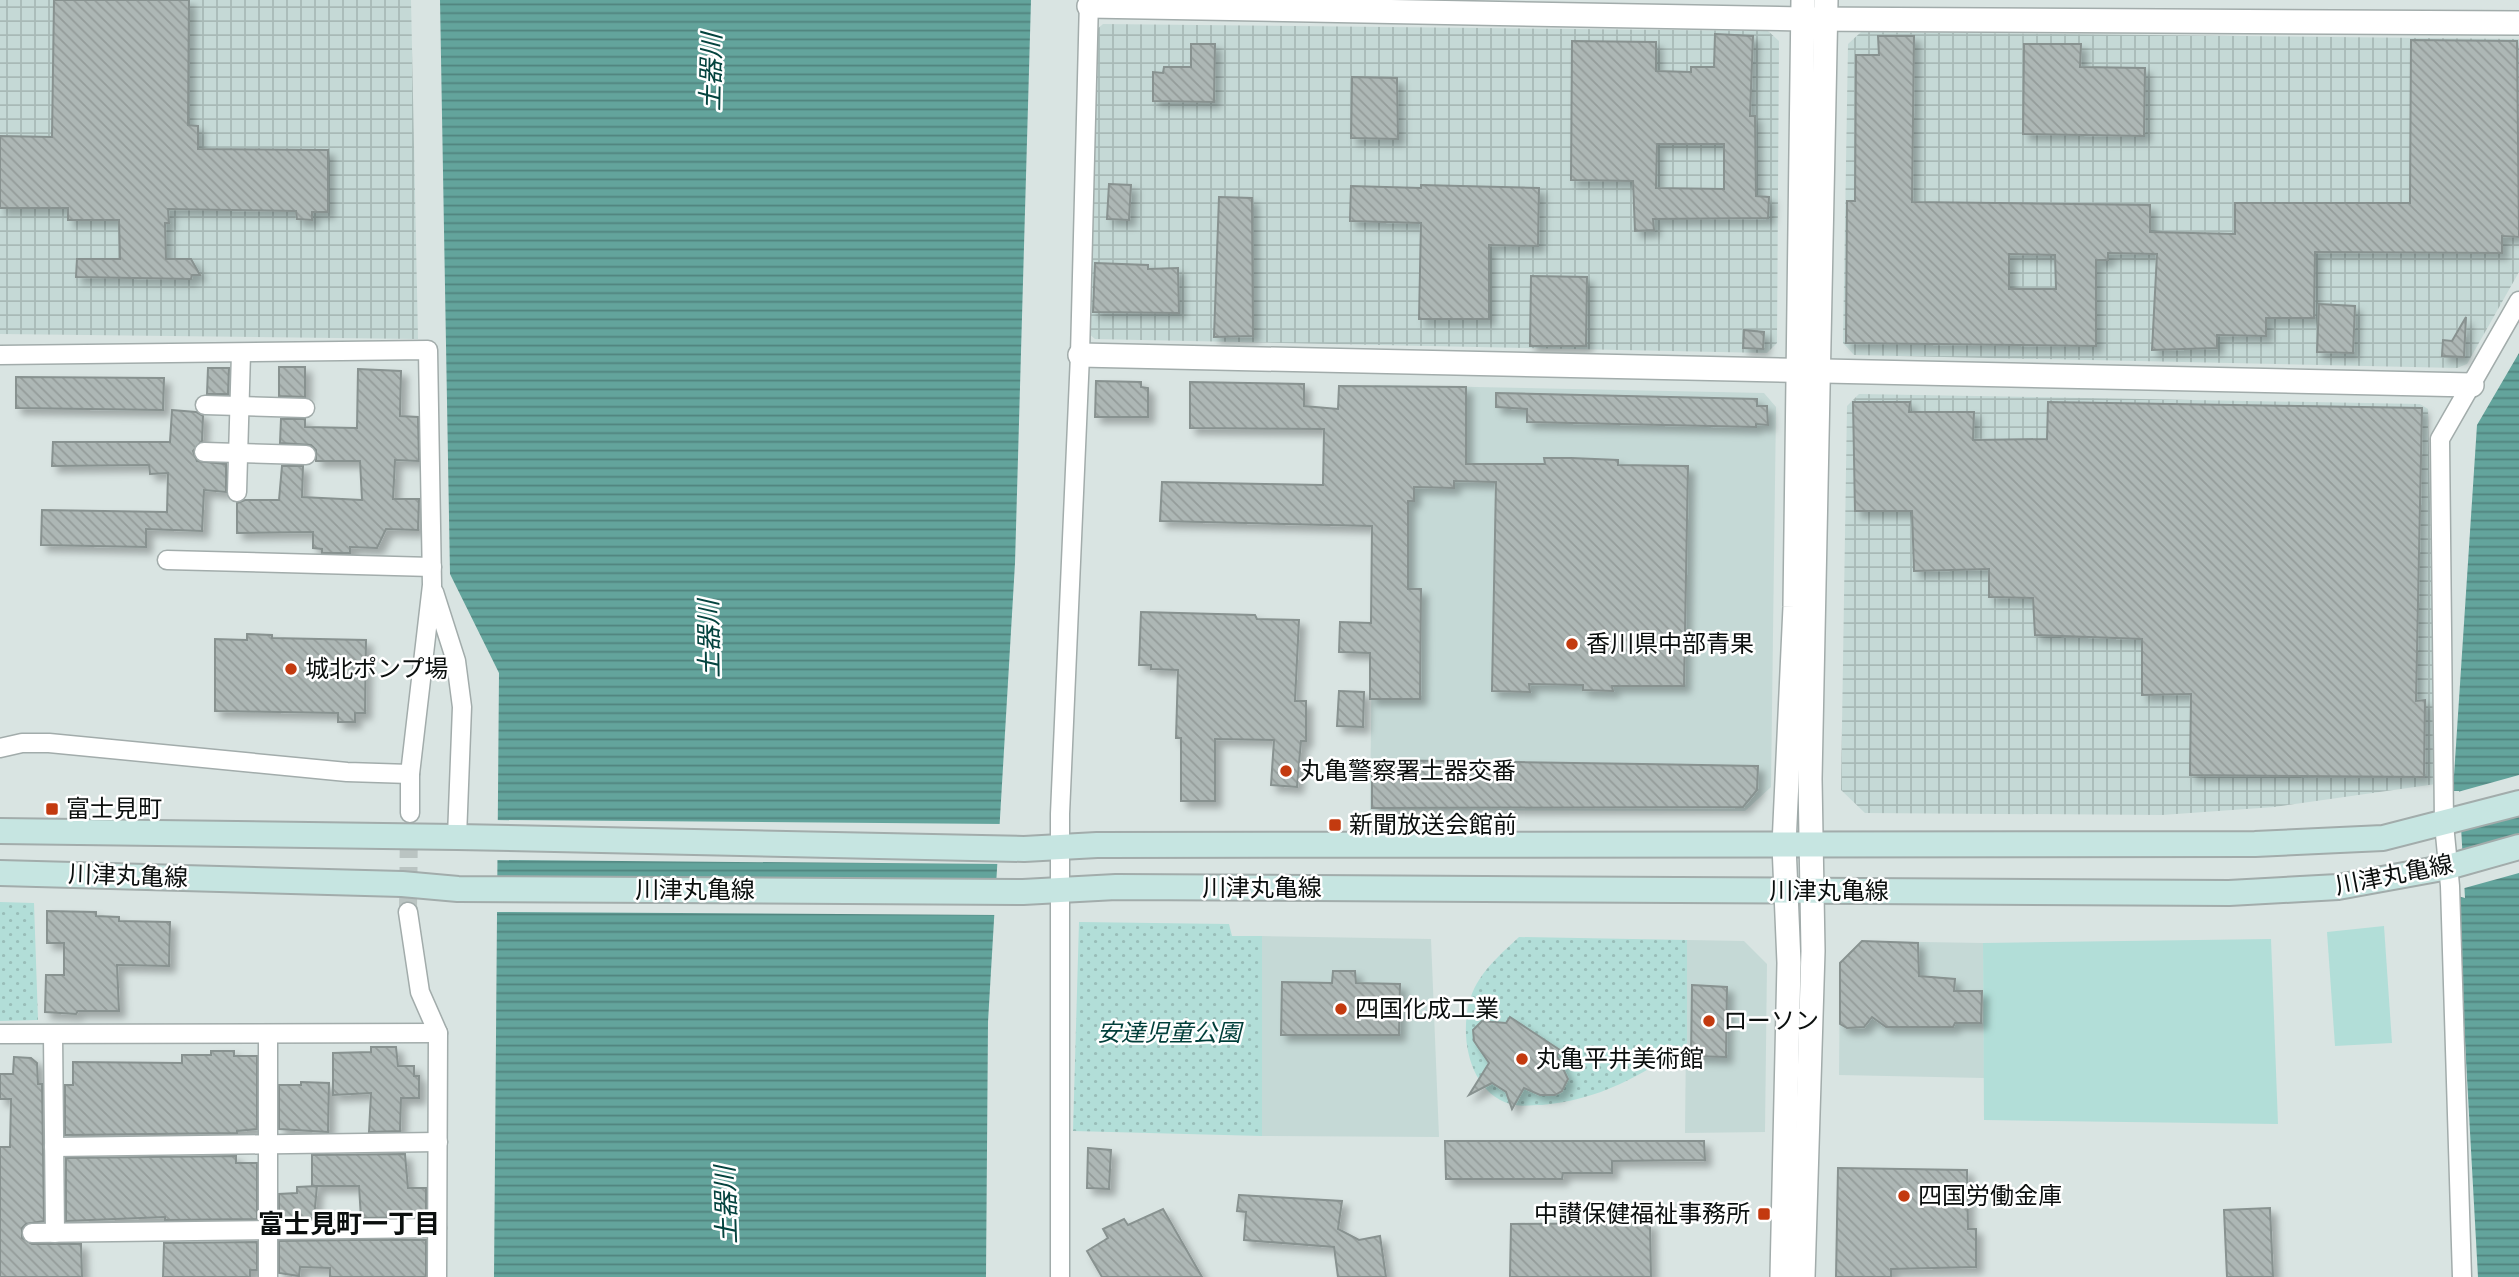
<svg xmlns="http://www.w3.org/2000/svg" width="2519" height="1277" font-family="'Libre Baskerville','Noto Sans JP',serif">
<style>
.built{fill:#c5d9d6}
.industrial{fill:url(#industrial-grid)}
.grass{fill:#b2ded8}
.park{fill:url(#park-dots)}
.water{fill:url(#water-rules)}
.pier{fill:#d9e4e2}
.building{fill:url(#building-back-hatch);stroke:#889290;stroke-width:2;fill-rule:evenodd;filter:url(#shadow)}
.lines{fill:none;stroke-linecap:round;stroke-linejoin:round}
.minor-tunnel{stroke:#bac4c2;stroke-width:18;stroke-dasharray:18 9;stroke-linecap:butt}
.minor-casing{stroke:#a2acab;stroke-width:21}
.tertiary-casing{stroke:#a2acab;stroke-width:26}
.secondary-casing{stroke:#a2acab;stroke-width:28}
.minor{stroke:#fff;stroke-width:18}
.tertiary{stroke:#fff;stroke-width:23}
.secondary{stroke:#c6e5e1;stroke-width:24}
.poi-dot{fill:#c33a0f;stroke:#fff;stroke-width:2.5}
.labels{text-anchor:middle;stroke-width:5;stroke-linejoin:round;paint-order:stroke}
.poi-label{font-size:24px;fill:#0b0f0e;stroke:#fff;text-anchor:start}
.street-label{font-size:24px;fill:#0b0f0e;stroke:#fff}
.park-label{font-size:24px;font-style:italic;fill:#003e39;stroke:#fff}
.water-label{font-size:26px;font-style:italic;fill:#04433e;stroke:#fff}
.neighbourhood-label{font-size:26px;font-weight:bold;fill:#0b0f0e;stroke:#fff}
</style>
<defs>
<pattern id="industrial-grid" width="8" height="8" patternUnits="userSpaceOnUse" patternTransform="scale(1.75)"><rect width="8" height="8" fill="#c5d9d6"/><path d="M0 4h8M4 0v8" fill="none" stroke="#a8b9b6"/></pattern>
<pattern id="park-dots" width="8" height="8" patternUnits="userSpaceOnUse" patternTransform="scale(1.75)"><rect width="8" height="8" fill="#b2ded8"/><path d="M2 2h.1M6 6h.1" fill="none" stroke="#98bdb8" stroke-width="1.8" stroke-linecap="round"/></pattern>
<pattern id="water-rules" width="6" height="5" patternUnits="userSpaceOnUse" patternTransform="scale(1.75)"><rect width="6" height="5" fill="#63a49c"/><path d="M0 2.5h6" fill="none" stroke="#50847e"/></pattern>
<pattern id="building-back-hatch" width="6" height="6" patternUnits="userSpaceOnUse" patternTransform="scale(1.75)"><rect width="6" height="6" fill="#adb7b5"/><path d="M-1 5l2 2M0 0l6 6M5-1l2 2" fill="none" stroke="#949c9a"/></pattern>
<filter id="shadow"><feDropShadow dx="6" dy="6" stdDeviation="3.5" flood-color="#0004"/></filter>
</defs>
<rect width="100%" height="100%" fill="#d9e4e2"/>
<g class="built">
<path d="M1375 385 1764 393 1776 407 1771 787 1745 811 1370 810Z"/>
<path d="M1262 936 1431 939 1439 1137 1262 1136Z"/>
<path d="M1687 940 1744 941 1767 964 1765 1132 1685 1133Z"/>
<path d="M1862 941 1983 943 1984 1078 1839 1075 1840 963Z"/>
</g>
<g class="industrial">
<path d="M0 0H411L418 339 0 334Z"/>
<path d="M1103 24 1768 31 1779 41 1777 343 1767 353 1095 339 1088 333 1095 31Z"/>
<path d="M1861 32 2519 39V272L2467 364 2457 368 1854 355 1843 343 1848 44Z"/>
<path d="M1859 394 2420 404 2428 409 2436 784 2274 807 2162 815 1865 813 1841 790 1847 406Z"/>
</g>
<g class="grass">
<path d="M2384 926 2392 1043 2335 1046 2327 932Z"/>
<path d="M2271 939 2278 1124 1984 1120 1983 943Z"/>
</g>
<g class="park">
<path d="M0 902 34 903 38 1020 0 1021Z"/>
<path d="M1079 922 1229 924 1232 936H1262V1136L1073 1131Z"/>
<path d="M1519 937 1687 940V1043C1643 1076 1598 1100 1542 1105 1532 1105 1519 1107 1510 1104 1463 1090 1455 1016 1479 980 1489 964 1505 950 1519 937Z"/>
</g>
<g class="water">
<path d="M440 0H1031L1015 563 988 1022 986 1277H494L499 673 450 574Z"/>
<path d="M2519 353V1277H2478L2457 896 2465 898 2459 791H2453L2477 425Z"/>
</g>
<g class="pier">
<path d="M2519 775V812L2458 829 2454 793Z"/>
<path d="M494 820 1003 824 1001 864 494 860Z"/>
<path d="M2519 835V873L2461 889 2459 852Z"/>
<path d="M494 876 1000 879 998 915 493 912Z"/>
</g>
<g class="building">
<path d="M54 0H189L188 125 198 126V149L328 150V212H312V220L297 219 296 211 168 209 169 223H165L166 259H191L200 275H192L191 279 76 277 77 259H120L119 220H68V208H0V136L52 137Z"/>
<path d="M1715 34 1753 36 1750 116H1755L1756 196 1769 197 1768 218 1653 219 1654 230 1635 231 1633 181 1571 180 1572 41 1656 42V71L1691 72V67H1714ZM1657 144H1724V189L1656 188Z"/>
<path d="M1878 36H1914L1912 202 2150 205V232L2235 234V203H2410L2411 40 2517 41 2519 237 2502 236V253L2315 252 2314 318H2266V336L2217 335V348L2152 350 2157 254 2108 253V260H2096V346L1846 343 1847 201H1855L1856 55H1879ZM2009 254 2055 255 2056 289H2009Z"/>
<path d="M1191 44H1215L1214 102 1153 101V72L1163 73 1164 67H1191Z"/>
<path d="M2024 44H2081L2080 67 2145 68 2144 136 2023 134Z"/>
<path d="M1352 77 1397 78 1398 139 1351 138Z"/>
<path d="M1109 184 1131 185 1129 220 1107 219Z"/>
<path d="M1421 185 1539 188 1538 246 1489 245V319H1419L1421 223 1350 221 1351 186 1421 188Z"/>
<path d="M1219 197 1252 198 1253 336 1214 337Z"/>
<path d="M1095 263 1148 265V269L1178 268 1179 313 1093 312Z"/>
<path d="M1531 276 1587 277 1586 346H1530Z"/>
<path d="M2319 304 2355 306 2353 353 2317 352Z"/>
<path d="M2466 317 2464 357 2442 356 2443 340 2452 341Z"/>
<path d="M1744 330 1764 332 1763 349 1743 348Z"/>
<path d="M279 367H305V397L279 396Z"/>
<path d="M208 368H229L228 394H207Z"/>
<path d="M358 369 401 371 400 416 418 417 419 461 395 460 393 499H419L418 530 386 529 377 548 350 547V553H322V549L313 548V532L237 533V503L245 500H279L282 466H303L302 497 362 500 360 461H316V450L311 445 280 443 281 419H305V427L357 428Z"/>
<path d="M16 377 164 378 163 410 16 408Z"/>
<path d="M1096 381 1141 382V387L1148 388V417H1095Z"/>
<path d="M1190 382 1304 384V406L1338 409 1339 386 1466 387V464H1545L1544 458H1571L1618 460V465L1688 466 1684 686H1612L1613 691 1583 690V685L1529 684 1530 692 1492 691 1496 482 1454 481V488L1414 487V501H1408V589H1421L1420 699H1370V653L1339 652 1340 622 1371 623 1372 526 1160 521 1162 482 1323 485 1324 429 1190 428Z"/>
<path d="M1496 393 1757 399V406H1767L1768 425 1756 424V427L1527 422V409L1496 407Z"/>
<path d="M1853 402H1910L1909 412H1974L1973 440 2047 439 2048 402 2422 408 2416 701 2425 700 2424 777 2190 775 2191 694 2142 695V639L2035 635 2033 598 1989 597V569L1914 571 1912 511H1855Z"/>
<path d="M172 410 196 412 203 416 202 441 193 451 197 461 226 464V492L204 490 202 531 146 529V547L41 545 42 510 167 512 168 473 150 474 149 465 52 466 53 442H170Z"/>
<path d="M1141 612 1255 615 1257 619 1299 620 1295 701H1306V741H1301L1297 787 1271 785 1274 740 1215 739V801H1181V738H1176L1178 670 1151 669V665H1139Z"/>
<path d="M247 634 272 635V638L366 640 365 713H355V722H338V713L215 711V639L247 640Z"/>
<path d="M1339 691 1364 692 1363 727 1337 726Z"/>
<path d="M1372 760 1643 764 1758 766 1757 790 1743 807 1372 808Z"/>
<path d="M47 911 96 912V916L119 917V921L170 922 169 966 117 965 119 1011H78L76 1014 45 1012 46 975H64V943H47Z"/>
<path d="M1862 941 1918 943 1919 976 1955 979 1954 991H1982L1981 1023H1955L1953 1027H1886L1872 1017 1864 1027 1847 1028 1840 1024V963Z"/>
<path d="M1333 971H1355L1356 983 1400 984 1399 1035H1281L1282 982 1332 983Z"/>
<path d="M1692 985 1727 987 1726 1057 1691 1056Z"/>
<path d="M1510 1017 1560 1050 1557 1056 1568 1079 1562 1091 1555 1095H1540L1524 1088 1512 1109 1506 1092 1492 1083 1469 1095 1489 1063 1474 1041 1473 1030 1482 1021 1506 1023Z"/>
<path d="M371 1047H396L398 1066H414V1076H419V1098H401L400 1131 369 1132 371 1093 333 1095V1053L371 1052Z"/>
<path d="M211 1051H234V1056H257V1129L237 1131V1133L65 1135V1085H73V1062L182 1063V1055H211Z"/>
<path d="M14 1057 31 1058 37 1063 38 1084H42L44 1221 26 1224 22 1228V1238L32 1244H81L82 1277H0V1147H10L11 1099H0V1074H13Z"/>
<path d="M301 1082 329 1083 328 1132 279 1129V1085H301Z"/>
<path d="M1445 1141H1704L1705 1160 1612 1161V1173H1563L1562 1179H1446Z"/>
<path d="M1088 1148 1111 1150 1109 1189 1087 1188Z"/>
<path d="M405 1154 408 1188H426V1212L415 1213 417 1217 361 1218 359 1186H312V1155Z"/>
<path d="M236 1156V1163H257V1219L165 1220V1217L66 1221V1158Z"/>
<path d="M1838 1168 1967 1170 1968 1229H1976V1267L1891 1269V1277H1836Z"/>
<path d="M317 1186 314 1218 279 1219V1194L297 1193V1187Z"/>
<path d="M1239 1195 1342 1201 1338 1229 1359 1240 1380 1236 1386 1277H1338L1334 1247 1244 1240 1246 1212 1237 1211Z"/>
<path d="M2270 1208 2273 1277H2227L2224 1210Z"/>
<path d="M1163 1209 1202 1277H1102L1087 1251 1108 1238 1103 1229 1124 1219 1128 1225Z"/>
<path d="M1650 1223 1651 1277H1510L1511 1224Z"/>
<path d="M352 1240H426V1277H330V1268L300 1267 299 1276 279 1273V1241Z"/>
<path d="M257 1242V1270H250V1277H163L164 1243Z"/>
</g>
<g class="lines">
<path class="minor-tunnel" d="M408 912 409 824"/>
<g class="minor-casing">
<g id="minor">
<path d="M0 355 428 350 432 585 410 774V813"/>
<path d="M205 405 305 408"/>
<path d="M204 452 306 455"/>
<path d="M237 492 241 353"/>
<path d="M167 560 432 567"/>
<path d="M434 592 456 661 462 707 457 837"/>
<path d="M0 748 22 743H49L347 772 410 774"/>
<path d="M408 912 420 992 438 1033 437 1277"/>
<path d="M0 1034 438 1033"/>
<path d="M53 1035 55 1233"/>
<path d="M54 1147 438 1142"/>
<path d="M32 1233 437 1228"/>
<path d="M268 1277V1034"/>
<path d="M1060 1277V814L1080 355 1089 0"/>
<path d="M2462 1277 2450 886 2444 824 2440 439 2519 301"/>
</g>
</g>
<g class="tertiary-casing">
<g id="tertiary">
<path d="M1089 6 1803 19 2519 23"/>
<path d="M1080 355 2472 385"/>
<path d="M1782 1277 1789 963 1784 845 1795 607 1803 0"/>
<path d="M1803 1277 1813 951 1810 779 1826 0"/>
</g>
</g>
<g class="secondary-casing">
<g id="secondary">
<path d="M0 831 457 837 1024 849 1097 845 2255 844 2383 838 2519 803"/>
<path d="M0 873 402 884 458 889 1023 892 1116 887 2229 893 2338 887 2448 867 2519 847"/>
</g>
</g>
<use href="#minor" class="minor"/>
<use href="#tertiary" class="tertiary"/>
<use href="#secondary" class="secondary"/>
</g>
<g class="poi-dot">
<circle cx="1572" cy="644" r="7"/>
<circle cx="291" cy="669" r="7"/>
<circle cx="1286" cy="771" r="7"/>
<rect x="45" y="802" width="14" height="14" rx="3.5"/>
<rect x="1328" y="818" width="14" height="14" rx="3.5"/>
<circle cx="1341" cy="1009" r="7"/>
<circle cx="1709" cy="1021" r="7"/>
<circle cx="1522" cy="1059" r="7"/>
<circle cx="1904" cy="1196" r="7"/>
<rect x="1757" y="1207" width="14" height="14" rx="3.5"/>
</g>
<g class="labels">
<g class="poi-label">
<text x="1586" y="652">香川県中部青果</text>
<text x="305" y="677">城北ポンプ場</text>
<text x="1300" y="779">丸亀警察署土器交番</text>
<text x="66" y="817">富士見町</text>
<text x="1349" y="833">新聞放送会館前</text>
<text x="1355" y="1017">四国化成工業</text>
<text x="1723" y="1029">ローソン</text>
<text x="1536" y="1067">丸亀平井美術館</text>
<text x="1918" y="1204">四国労働金庫</text>
<text x="1750" y="1222" text-anchor="end">中讃保健福祉事務所</text>
</g>
<g class="street-label">
<text transform="translate(2394 875) rotate(-11)" y="8">川津丸亀線</text>
<text transform="translate(128 876) rotate(2)" y="8">川津丸亀線</text>
<text x="1262" y="896">川津丸亀線</text>
<text x="695" y="898">川津丸亀線</text>
<text x="1829" y="899">川津丸亀線</text>
</g>
<g class="park-label">
<text x="1169" y="1041">安達児童公園</text>
</g>
<g class="water-label">
<text transform="translate(711 72) rotate(-89)" y="9">土器川</text>
<text transform="translate(709 639) rotate(-91)" y="9">土器川</text>
<text transform="translate(726 1205) rotate(-92)" y="9">土器川</text>
</g>
<g class="neighbourhood-label">
<text x="349" y="1233">富士見町一丁目</text>
</g>
</g>
</svg>
